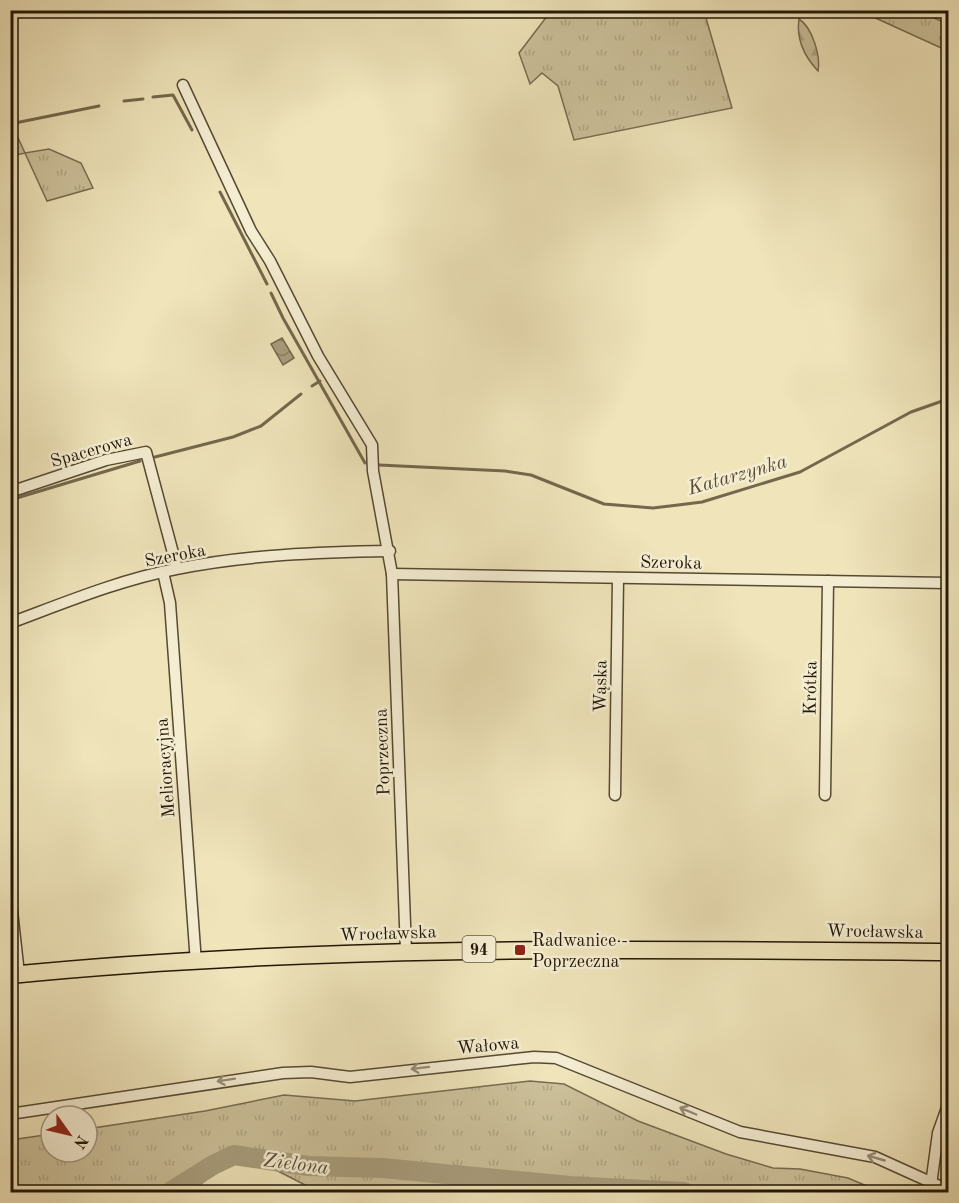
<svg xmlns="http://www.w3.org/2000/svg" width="959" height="1203" font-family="'Old Standard TT',serif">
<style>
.grass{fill:url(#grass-tufts);stroke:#776c50;stroke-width:1.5}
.forest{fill:url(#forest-firs);stroke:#776c50;stroke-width:1.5}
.water{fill:url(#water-waves);stroke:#73684d;stroke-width:1.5}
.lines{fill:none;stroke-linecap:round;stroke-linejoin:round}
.stream{stroke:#73684d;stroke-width:3}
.river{stroke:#a99e7d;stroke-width:20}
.minor-casing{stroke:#554a33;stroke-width:13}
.primary-casing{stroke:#221606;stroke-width:19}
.minor{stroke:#f5edd2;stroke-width:10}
.primary{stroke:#efe4ba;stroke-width:16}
.oneway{stroke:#968c76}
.poi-dot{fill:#8f2418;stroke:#f5edd2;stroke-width:2}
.labels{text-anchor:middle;stroke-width:5;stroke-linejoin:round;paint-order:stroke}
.shield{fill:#f5edd2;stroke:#615643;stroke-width:1.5}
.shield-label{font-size:16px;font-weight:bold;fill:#221606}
.street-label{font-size:18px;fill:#221606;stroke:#f5edd2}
.poi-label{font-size:18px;fill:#221606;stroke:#f5edd2;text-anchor:start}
.water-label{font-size:20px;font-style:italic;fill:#584c36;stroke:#f5edd2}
</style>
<defs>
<pattern id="grass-tufts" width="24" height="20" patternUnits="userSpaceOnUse" patternTransform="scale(1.5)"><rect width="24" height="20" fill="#ccc19b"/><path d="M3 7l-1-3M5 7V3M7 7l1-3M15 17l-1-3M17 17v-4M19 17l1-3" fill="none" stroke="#afa584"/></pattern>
<pattern id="forest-firs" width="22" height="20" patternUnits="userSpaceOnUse" patternTransform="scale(1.5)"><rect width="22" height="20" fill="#ccc19b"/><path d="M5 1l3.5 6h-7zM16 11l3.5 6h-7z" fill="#afa584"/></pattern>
<pattern id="water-waves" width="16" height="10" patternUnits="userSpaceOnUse" patternTransform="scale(1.5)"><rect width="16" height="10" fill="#a99e7d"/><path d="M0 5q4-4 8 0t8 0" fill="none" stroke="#898064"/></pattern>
</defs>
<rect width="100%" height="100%" fill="#efe4ba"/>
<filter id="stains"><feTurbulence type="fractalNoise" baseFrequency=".00333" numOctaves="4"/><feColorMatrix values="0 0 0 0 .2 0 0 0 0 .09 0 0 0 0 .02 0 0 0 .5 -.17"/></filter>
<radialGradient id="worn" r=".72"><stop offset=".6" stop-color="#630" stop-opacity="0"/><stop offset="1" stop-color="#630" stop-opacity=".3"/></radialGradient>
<g class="grass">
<path d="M551 11H704L732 108 574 140 558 86 542 73 530 84 519 53Z"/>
<path d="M860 11H918L948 24V51Z"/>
<path d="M11 129H14L25 153 49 149 81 163 93 188 47 201 25 153 11 156Z"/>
<path d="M530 1081 564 1084 638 1121 726 1154 773 1168 800 1169 848 1178 881 1192H350L311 1188 270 1167 255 1164H233L216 1172 191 1192H11V1140L51 1134V1152H87V1129L205 1111 284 1095 355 1101Z"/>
</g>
<path class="forest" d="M799 19C812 27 821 56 818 71 804 56 796 39 799 19Z"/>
<path class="water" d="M282 338 294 358 283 365 271 344Z"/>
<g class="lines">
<g class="stream">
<path d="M153 97 173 95 192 130"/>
<path d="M124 101 143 99"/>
<path d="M10 124 99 106"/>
<path d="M220 192 267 284"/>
<path d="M271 293 283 318 365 463"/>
<path d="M312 386 320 381"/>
<path d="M155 457 233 437 261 426 301 394"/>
<path d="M379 465 505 471 531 475 604 504 653 508 678 505 702 502 800 472 911 412 948 399"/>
<path d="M10 500 140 461"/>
</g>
<path class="river" d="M170 1192 213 1165 234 1155 308 1166 382 1168 570 1186 684 1192"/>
<g class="minor-casing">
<g id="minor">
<path d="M183 85 251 231 270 261 318 356 372 445 373 471 392 574 406 951"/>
<path d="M10 492 106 460 146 452 177 568"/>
<path d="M163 572 170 603 196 963"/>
<path d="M392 574 948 583"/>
<path d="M10 623C64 603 119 580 176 569 245 555 319 552 390 551"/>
<path d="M615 795 618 578"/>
<path d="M825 795 828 581"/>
<path d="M10 893 19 974"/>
<path d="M10 1114 283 1073 311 1072 350 1077 534 1057 556 1058 740 1132 875 1157 948 1190"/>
<path d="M930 1192 938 1133 948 1105"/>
</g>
</g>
<g class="primary-casing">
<path id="primary" d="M10 975C322 944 636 949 948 952"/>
</g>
<use href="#minor" class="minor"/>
<use href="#primary" class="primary"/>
</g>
<defs><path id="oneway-shaft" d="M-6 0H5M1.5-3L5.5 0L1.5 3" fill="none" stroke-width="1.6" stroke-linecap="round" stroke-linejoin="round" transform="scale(1.5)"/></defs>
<g class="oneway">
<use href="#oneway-shaft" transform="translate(420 1068) rotate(173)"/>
<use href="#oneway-shaft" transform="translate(226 1080) rotate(171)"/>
<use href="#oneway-shaft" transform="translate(688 1111) rotate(-157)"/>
<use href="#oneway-shaft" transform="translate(876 1158) rotate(-164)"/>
</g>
<rect class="poi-dot" x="514" y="944" width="12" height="12" rx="3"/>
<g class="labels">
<rect class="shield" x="462.5" y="936" width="33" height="26" rx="4.5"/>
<g class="shield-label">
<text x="479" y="955">94</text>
</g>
<g class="street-label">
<text transform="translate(91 450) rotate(-16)" y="6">Spacerowa</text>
<text transform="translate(175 555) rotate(-11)" y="6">Szeroka</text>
<text transform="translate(671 562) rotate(1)" y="6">Szeroka</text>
<text transform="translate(600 686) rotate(-89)" y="6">Wąska</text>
<text transform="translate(810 688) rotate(-89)" y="6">Krótka</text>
<text transform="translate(382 752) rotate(-92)" y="6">Poprzeczna</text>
<text transform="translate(165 768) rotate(-94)" y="6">Melioracyjna</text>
<text transform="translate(875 931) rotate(1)" y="6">Wrocławska</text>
<text transform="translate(388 933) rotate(-2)" y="6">Wrocławska</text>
<text transform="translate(488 1045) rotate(-5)" y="6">Wałowa</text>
</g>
<g class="poi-label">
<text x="532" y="946">Radwanice -<tspan x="532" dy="21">Poprzeczna</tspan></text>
</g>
<g class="water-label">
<text transform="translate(737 474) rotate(-16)" y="7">Katarzynka</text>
<text transform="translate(296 1163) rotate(7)" y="7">Zielona</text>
</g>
</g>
<rect width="959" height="1203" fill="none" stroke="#efe4ba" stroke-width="36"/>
<rect x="12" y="12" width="935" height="1179" fill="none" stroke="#221606" stroke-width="3"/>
<rect x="18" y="18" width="923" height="1167" fill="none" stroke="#221606" stroke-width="1.5"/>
<g transform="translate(69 1134) rotate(124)"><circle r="28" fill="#f5edd2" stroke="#a19780" stroke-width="1.5"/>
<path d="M0-4.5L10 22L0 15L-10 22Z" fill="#8f2418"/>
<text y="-9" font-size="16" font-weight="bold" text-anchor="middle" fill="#221606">N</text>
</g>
<rect width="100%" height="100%" filter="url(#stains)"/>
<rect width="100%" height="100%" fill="url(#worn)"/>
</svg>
